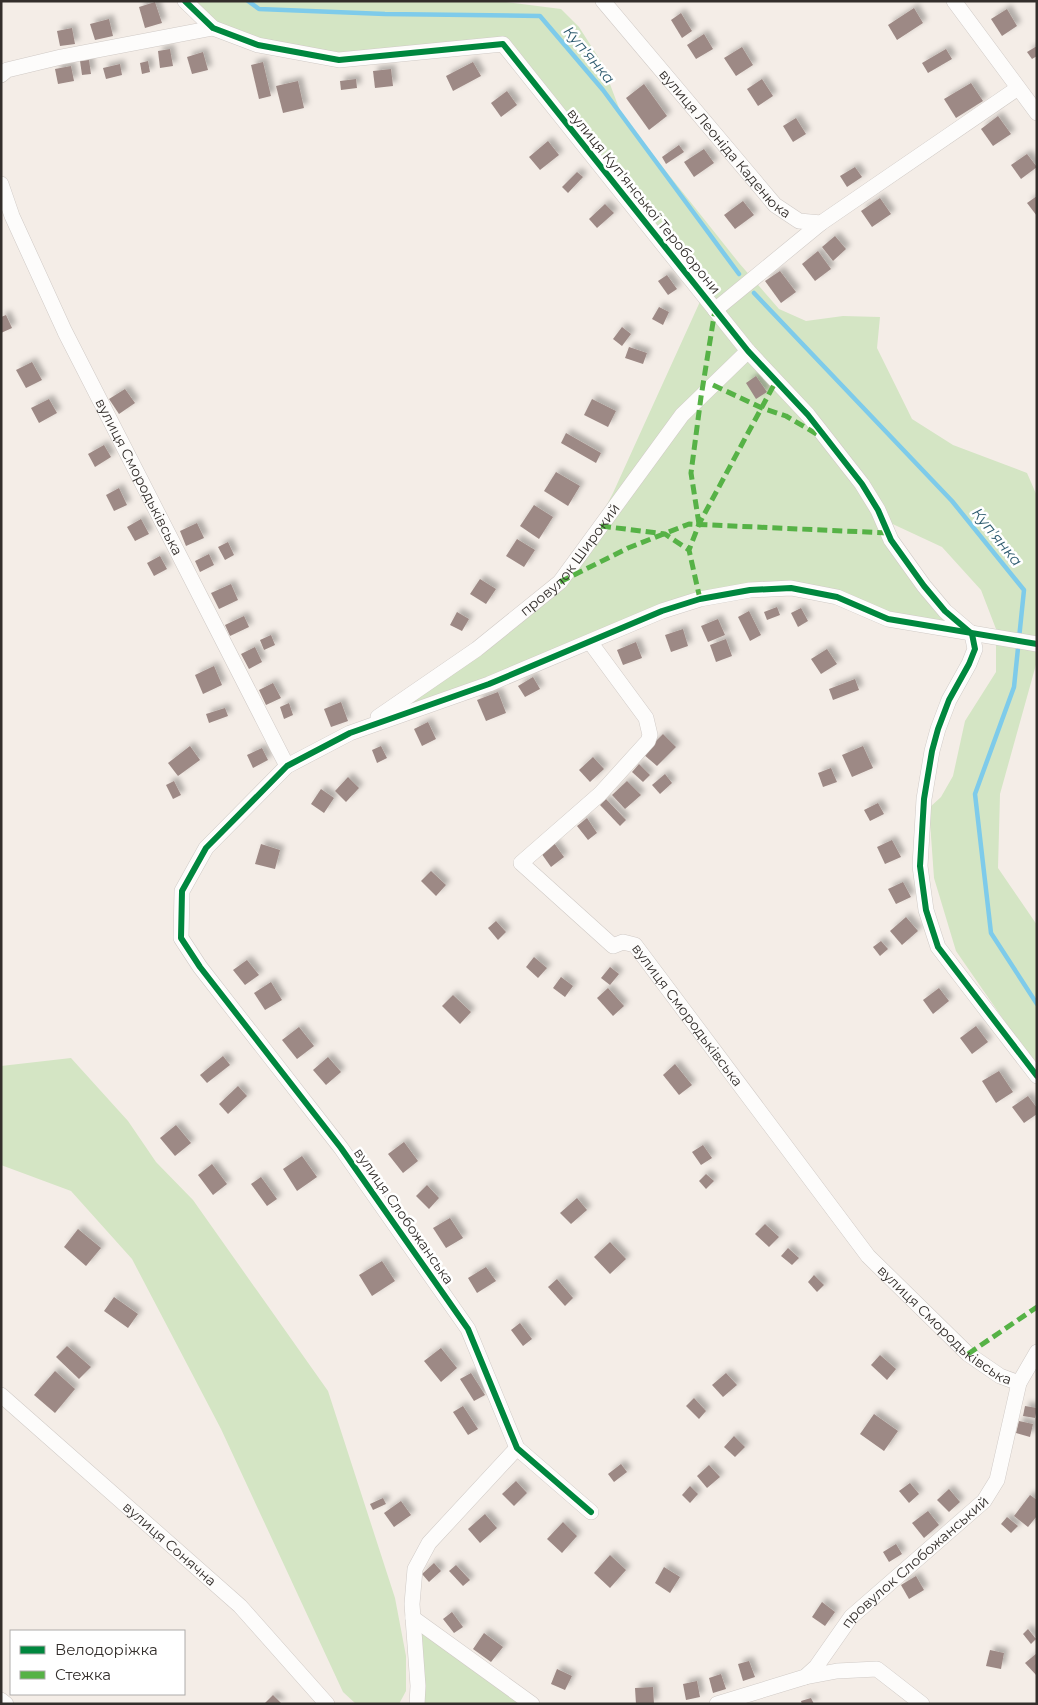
<svg xmlns="http://www.w3.org/2000/svg" width="1038" height="1705" font-family="Montserrat,sans-serif">
<style>
.green{fill:#d4e5c4}
.lines{fill:none;stroke-linecap:round;stroke-linejoin:round}
.stream{stroke:#7ecbea;stroke-width:4.5}
.building{fill:#9d8985;filter:url(#shadow)}
.street-casing{stroke:#d0cac6;stroke-width:16}
.street{stroke:#fdfcfb;stroke-width:15}
.quiet{stroke:#56b246;stroke-width:5;stroke-dasharray:10 5;stroke-linecap:butt}
.cycleway-casing{stroke:#fff;stroke-width:9}
.cycleway{stroke:#00873e;stroke-width:6}
.labels{text-anchor:middle;stroke-width:5;stroke-linejoin:round;paint-order:stroke}
.street-label{font-size:14px;fill:#332e2b;stroke:#fff}
.water-label{font-size:15px;font-style:italic;fill:#2d5b6f;stroke:#fff}
</style>
<defs>
<filter id="shadow"><feDropShadow dx="4.5" dy="-4.5" stdDeviation="2.5" flood-color="#0004"/></filter>
</defs>
<rect width="100%" height="100%" fill="#f4ede7"/>
<g class="green">
<path d="M186 1 506 2 561 9 579 27 602 63 622 116 739 263 779 309 806 321 843 316 880 317 877 348 912 419 953 445 1027 473 1037 496V661L1000 794 998 868 1037 925V1068L956 951 934 878 929 808 941 797 953 776 965 721 996 672V629L981 590 942 547 884 520 906 560 972 634 813 591 700 599 358 731 554 587 583 550 613 493 703 295 503 44 363 58 294 52 213 28Z"/>
<path d="M71 1058 128 1121 156 1162 193 1200 328 1391 395 1598 406 1656V1691L399 1704H356L343 1692 221 1429 132 1259 71 1191 1 1165V1066Z"/>
<path d="M420 1624 529 1704H416Z"/>
</g>
<g class="lines">
<g class="stream">
<path d="M248 1 259 9 385 14 540 16 603 90 739 274"/>
<path d="M754 293 952 501 1024 590 1014 687 975 794 991 933 1037 1004"/>
</g>
</g>
<g class="building">
<path d="M155 2 162 23 145 28 139 7Z"/>
<path d="M914 8 923 23 897 40 888 25Z"/>
<path d="M1007 9 1017 26 1002 36 991 19Z"/>
<path d="M681 13 692 31 682 38 671 20Z"/>
<path d="M109 19 113 36 95 40 90 24Z"/>
<path d="M72 28 75 44 60 46 57 31Z"/>
<path d="M704 34 713 49 696 59 687 45Z"/>
<path d="M1037 46V56L1032 59 1027 52Z"/>
<path d="M742 47 753 65 736 76 724 58Z"/>
<path d="M170 49 173 66 160 68 158 51Z"/>
<path d="M946 49 952 59 928 73 922 63Z"/>
<path d="M203 52 208 70 192 74 187 57Z"/>
<path d="M89 60 91 74 82 75 80 61Z"/>
<path d="M148 61 150 72 142 74 140 63Z"/>
<path d="M263 62 271 96 259 99 251 65Z"/>
<path d="M473 62 481 76 453 91 446 76Z"/>
<path d="M120 64 122 75 106 79 103 68Z"/>
<path d="M71 66 74 81 58 84 55 69Z"/>
<path d="M391 69 393 86 375 88 373 71Z"/>
<path d="M356 79 357 88 341 90 340 81Z"/>
<path d="M762 79 773 96 758 106 747 89Z"/>
<path d="M298 81 304 108 283 113 276 86Z"/>
<path d="M971 83 983 101 956 118 944 99Z"/>
<path d="M644 84 667 116 649 130 626 98Z"/>
<path d="M507 91 517 105 501 117 491 103Z"/>
<path d="M998 116 1011 134 993 146 981 129Z"/>
<path d="M796 118 806 134 793 142 783 126Z"/>
<path d="M548 141 559 155 540 170 529 157Z"/>
<path d="M679 145 684 152 666 164 662 157Z"/>
<path d="M704 149 714 163 694 177 684 162Z"/>
<path d="M1027 154 1037 167 1021 179 1011 165Z"/>
<path d="M855 167 862 177 847 187 840 176Z"/>
<path d="M577 172 583 177 568 193 562 187Z"/>
<path d="M1037 196V216L1027 203Z"/>
<path d="M880 198 891 214 872 227 861 211Z"/>
<path d="M743 201 754 215 735 229 724 215Z"/>
<path d="M605 204 614 213 597 228 589 219Z"/>
<path d="M835 236 846 249 833 261 822 247Z"/>
<path d="M818 251 831 269 815 281 802 264Z"/>
<path d="M780 271 796 292 781 303 765 281Z"/>
<path d="M667 275 677 289 668 295 658 281Z"/>
<path d="M659 307 669 312 663 325 652 319Z"/>
<path d="M6 315 12 328 1 333V317Z"/>
<path d="M622 327 631 334 622 346 613 339Z"/>
<path d="M629 347 647 353 643 364 625 358Z"/>
<path d="M32 362 42 380 26 388 16 370Z"/>
<path d="M756 376 767 392 756 399 746 383Z"/>
<path d="M125 389 135 403 119 414 109 399Z"/>
<path d="M49 399 57 413 39 423 31 408Z"/>
<path d="M592 399 616 411 608 427 584 415Z"/>
<path d="M566 433 601 453 596 463 561 443Z"/>
<path d="M104 445 111 457 95 467 88 454Z"/>
<path d="M556 472 580 486 568 506 544 491Z"/>
<path d="M119 488 127 505 114 511 106 495Z"/>
<path d="M534 505 553 517 539 539 520 526Z"/>
<path d="M141 519 149 534 135 541 127 527Z"/>
<path d="M197 523 204 538 186 546 180 531Z"/>
<path d="M517 539 535 550 524 567 506 556Z"/>
<path d="M228 542 234 555 225 560 218 547Z"/>
<path d="M209 554 214 565 200 572 195 561Z"/>
<path d="M160 556 167 569 154 576 147 563Z"/>
<path d="M480 579 496 589 486 604 470 594Z"/>
<path d="M231 584 238 600 219 609 211 593Z"/>
<path d="M777 607 780 615 767 620 764 612Z"/>
<path d="M801 608 808 621 798 627 791 613Z"/>
<path d="M749 611 761 635 750 641 738 617Z"/>
<path d="M457 612 469 619 462 631 450 625Z"/>
<path d="M244 616 249 627 230 636 225 625Z"/>
<path d="M718 619 725 635 708 642 701 626Z"/>
<path d="M683 629 688 646 671 652 665 635Z"/>
<path d="M271 635 275 645 264 650 260 640Z"/>
<path d="M726 639 732 656 716 662 710 645Z"/>
<path d="M636 642 642 658 623 665 617 650Z"/>
<path d="M255 647 262 662 249 669 241 654Z"/>
<path d="M827 649 837 664 821 674 811 659Z"/>
<path d="M214 666 222 685 203 694 195 675Z"/>
<path d="M533 677 540 689 525 697 518 686Z"/>
<path d="M855 679 859 690 833 700 829 689Z"/>
<path d="M273 683 281 698 266 705 259 690Z"/>
<path d="M498 692 506 713 486 721 477 700Z"/>
<path d="M341 702 348 721 331 727 324 709Z"/>
<path d="M289 703 293 715 284 719 280 707Z"/>
<path d="M225 708 228 716 209 723 206 714Z"/>
<path d="M428 722 436 739 422 746 414 729Z"/>
<path d="M663 734 676 747 657 766 643 754Z"/>
<path d="M190 746 200 760 178 776 168 763Z"/>
<path d="M381 746 387 758 377 763 372 750Z"/>
<path d="M863 746 873 768 852 777 842 755Z"/>
<path d="M262 748 268 760 253 768 247 755Z"/>
<path d="M593 757 604 769 590 782 579 770Z"/>
<path d="M639 764 650 775 643 782 632 772Z"/>
<path d="M831 768 837 782 823 787 818 773Z"/>
<path d="M665 774 672 783 660 794 652 785Z"/>
<path d="M348 777 359 788 346 802 335 791Z"/>
<path d="M174 781 181 795 173 799 166 785Z"/>
<path d="M627 781 641 795 625 809 612 795Z"/>
<path d="M321 789 334 798 324 813 311 804Z"/>
<path d="M606 799 626 820 620 826 600 805Z"/>
<path d="M878 803 884 814 870 821 864 810Z"/>
<path d="M587 818 597 833 588 840 577 826Z"/>
<path d="M892 840 901 857 885 864 877 847Z"/>
<path d="M554 843 564 857 551 867 541 853Z"/>
<path d="M261 844 280 850 275 869 255 864Z"/>
<path d="M431 871 446 885 436 896 421 881Z"/>
<path d="M903 882 911 897 896 904 888 889Z"/>
<path d="M906 917 918 931 902 945 890 931Z"/>
<path d="M496 921 506 932 498 940 488 928Z"/>
<path d="M881 941 888 949 880 956 873 947Z"/>
<path d="M534 957 547 968 538 978 526 967Z"/>
<path d="M247 960 259 975 245 985 233 970Z"/>
<path d="M610 967 619 974 610 985 601 978Z"/>
<path d="M561 977 573 986 565 997 553 988Z"/>
<path d="M271 982 282 1000 265 1010 254 993Z"/>
<path d="M608 988 624 1006 613 1016 597 998Z"/>
<path d="M939 988 949 1001 933 1014 923 1000Z"/>
<path d="M453 995 471 1012 460 1024 442 1006Z"/>
<path d="M976 1026 988 1042 972 1054 960 1038Z"/>
<path d="M299 1027 314 1046 297 1059 282 1040Z"/>
<path d="M223 1056 230 1065 207 1083 200 1075Z"/>
<path d="M328 1057 341 1072 326 1085 313 1070Z"/>
<path d="M675 1064 692 1085 679 1095 663 1075Z"/>
<path d="M999 1071 1013 1092 996 1103 982 1081Z"/>
<path d="M238 1086 247 1096 228 1114 219 1104Z"/>
<path d="M1028 1096 1037 1108V1114L1024 1123 1012 1107Z"/>
<path d="M176 1125 191 1143 175 1156 160 1138Z"/>
<path d="M404 1142 418 1161 403 1173 388 1154Z"/>
<path d="M703 1145 712 1158 701 1165 692 1152Z"/>
<path d="M302 1156 317 1177 297 1191 283 1169Z"/>
<path d="M212 1164 227 1184 213 1195 198 1175Z"/>
<path d="M706 1174 714 1181 706 1189 699 1181Z"/>
<path d="M261 1177 277 1199 267 1206 251 1184Z"/>
<path d="M427 1185 439 1198 429 1209 416 1196Z"/>
<path d="M577 1198 587 1210 571 1224 560 1213Z"/>
<path d="M450 1218 463 1238 446 1248 433 1228Z"/>
<path d="M765 1224 779 1237 769 1247 755 1234Z"/>
<path d="M78 1229 101 1248 86 1266 64 1247Z"/>
<path d="M610 1242 626 1259 610 1274 594 1257Z"/>
<path d="M788 1248 799 1258 792 1265 781 1256Z"/>
<path d="M382 1261 395 1281 372 1296 359 1275Z"/>
<path d="M486 1267 496 1281 477 1293 468 1278Z"/>
<path d="M814 1275 824 1285 817 1292 808 1282Z"/>
<path d="M557 1279 573 1298 565 1306 548 1287Z"/>
<path d="M114 1297 138 1314 128 1328 104 1311Z"/>
<path d="M520 1323 532 1339 523 1346 511 1330Z"/>
<path d="M67 1346 91 1367 79 1379 56 1357Z"/>
<path d="M441 1348 457 1368 441 1382 424 1361Z"/>
<path d="M880 1355 896 1369 887 1380 871 1365Z"/>
<path d="M55 1371 75 1389 55 1413 34 1395Z"/>
<path d="M471 1373 485 1395 474 1401 460 1379Z"/>
<path d="M726 1373 737 1385 723 1397 712 1385Z"/>
<path d="M694 1398 706 1411 699 1419 686 1406Z"/>
<path d="M463 1406 478 1429 468 1435 453 1412Z"/>
<path d="M1025 1406 1037 1408 1035 1418 1023 1416Z"/>
<path d="M874 1414 898 1431 884 1451 860 1434Z"/>
<path d="M1019 1421 1033 1424 1030 1437 1016 1433Z"/>
<path d="M734 1436 745 1447 735 1457 724 1447Z"/>
<path d="M621 1464 627 1472 614 1482 608 1474Z"/>
<path d="M709 1465 720 1477 707 1488 697 1476Z"/>
<path d="M516 1481 527 1493 514 1506 502 1494Z"/>
<path d="M910 1483 919 1494 909 1503 899 1491Z"/>
<path d="M690 1486 698 1494 690 1503 682 1495Z"/>
<path d="M949 1489 960 1502 949 1512 937 1500Z"/>
<path d="M1030 1495 1037 1500V1516L1028 1527 1014 1516Z"/>
<path d="M383 1498 386 1504 373 1510 370 1504Z"/>
<path d="M401 1501 411 1515 394 1527 384 1513Z"/>
<path d="M928 1511 939 1525 924 1538 912 1523Z"/>
<path d="M485 1514 497 1528 480 1543 468 1529Z"/>
<path d="M1007 1517 1018 1526 1011 1533 1001 1524Z"/>
<path d="M563 1522 577 1536 562 1553 547 1539Z"/>
<path d="M896 1544 902 1554 889 1562 883 1552Z"/>
<path d="M610 1555 626 1570 610 1588 594 1573Z"/>
<path d="M434 1563 441 1571 429 1582 422 1574Z"/>
<path d="M456 1565 470 1580 463 1586 449 1571Z"/>
<path d="M664 1567 680 1577 670 1593 655 1583Z"/>
<path d="M916 1576 924 1590 909 1599 901 1585Z"/>
<path d="M822 1602 835 1612 825 1626 812 1617Z"/>
<path d="M452 1612 463 1627 454 1633 443 1619Z"/>
<path d="M1028 1629 1036 1639 1031 1644 1023 1634Z"/>
<path d="M484 1633 503 1647 491 1662 473 1649Z"/>
<path d="M990 1650 1004 1653 1001 1669 986 1666Z"/>
<path d="M1037 1653V1676L1025 1663Z"/>
<path d="M749 1661 755 1677 743 1681 738 1664Z"/>
<path d="M557 1669 572 1676 565 1690 551 1684Z"/>
<path d="M721 1674 726 1689 713 1693 709 1678Z"/>
<path d="M697 1681 700 1697 686 1700 683 1684Z"/>
<path d="M653 1687 654 1704H636L635 1688Z"/>
<path d="M273 1695 282 1704H264Z"/>
<path d="M811 1698 814 1704H802L801 1701Z"/>
</g>
<g class="lines">
<g class="street-casing">
<g id="street">
<path d="M185 1 213 28 258 45 339 60 503 44 748 351 808 415 862 484 878 510 891 540 924 586 945 611 972 634 975 649 969 664 949 700 938 729 932 751 924 799 920 866 926 910 938 947 1037 1076"/>
<path id="s1" d="M603 1 775 205 799 221 821 223 1018 88"/>
<path d="M954 1 1037 113"/>
<path d="M1 75 7 70 61 57 213 28"/>
<path id="s2" d="M1 184 12 216 65 332 287 766"/>
<path d="M715 310 821 223"/>
<path id="s3" d="M590 642 646 718 650 735 648 741 600 794 521 863 613 946 623 942 635 945 868 1256 968 1354 1000 1376 1019 1383"/>
<path id="s4" d="M378 717 477 649 560 582 682 415 748 351"/>
<path id="s5" d="M1 1395 240 1606 327 1704"/>
<path d="M591 1512 517 1448 468 1329 341 1148 200 967 181 938 182 891 206 848 287 766 350 733 489 684 662 611 700 599 750 590 791 588 837 597 888 619 1037 644"/>
<path d="M413 1618 532 1704"/>
<path d="M805 1677 837 1671 877 1669 922 1704"/>
<path d="M1 1700 6 1704"/>
<path d="M417 1704 418 1686 412 1604 415 1569 429 1543 517 1448"/>
<path id="s6" d="M717 1704 805 1677 816 1667 851 1617 984 1501 997 1480 1019 1383 1037 1352"/>
</g>
</g>
<use href="#street" class="street"/>
<g class="quiet">
<path d="M713 385 762 408 786 416 820 436"/>
<path d="M699 524 691 473 701 397 715 310"/>
<path d="M601 526 665 534 689 550"/>
<path d="M560 582 628 548 689 524 888 533"/>
<path d="M700 599 689 550 699 524 776 381"/>
<path d="M968 1354 1037 1307"/>
</g>
<g class="cycleway-casing">
<g id="cycleway">
<path d="M185 1 213 28 258 45 339 60 503 44 748 351 808 415 862 484 878 510 891 540 924 586 945 611 972 634 975 649 969 664 949 700 938 729 932 751 924 799 920 866 926 910 938 947 1037 1076"/>
<path d="M591 1512 517 1448 468 1329 341 1148 200 967 181 938 182 891 206 848 287 766 350 733 489 684 662 611 700 599 750 590 791 588 837 597 888 619 1037 644"/>
</g>
</g>
<use href="#cycleway" class="cycleway"/>
</g>
<g class="labels">
<g class="street-label">
<text dy="5" stroke="none"><textPath href="#s1" startOffset="188">вулиця Леоніда Каденюка</textPath></text>
<text transform="translate(644 201) rotate(51)" y="5">вулиця Куп'янської Тероборони</text>
<text dy="5" stroke="none"><textPath href="#s2" startOffset="324">вулиця Смородьківська</textPath></text>
<text dy="5" stroke="none"><textPath href="#s4" startOffset="250">провулок Широкий</textPath></text>
<text dy="5" stroke="none"><textPath href="#s3" startOffset="529">вулиця Смородьківська</textPath></text>
<text transform="translate(404 1216) rotate(55)" y="5">вулиця Слобожанська</text>
<text dy="5" stroke="none"><textPath href="#s3" startOffset="934">вулиця Смородьківська</textPath></text>
<text dy="5" stroke="none"><textPath href="#s5" startOffset="225">вулиця Сонячна</textPath></text>
<text dy="5" stroke="none"><textPath href="#s6" startOffset="252">провулок Слобожанський</textPath></text>
</g>
<g class="water-label">
<text transform="translate(589 55) rotate(50)" y="5">Куп'янка</text>
<text transform="translate(997 537) rotate(51)" y="5">Куп'янка</text>
</g>
</g>
<rect width="1038" height="1705" fill="none" stroke="#332e2b" stroke-width="5"/>
<rect x="10" y="1630" width="175" height="65" fill="#ffffff" stroke="#adabaa"/>
<rect x="20" y="1646" width="25" height="8" fill="#00873e" stroke="#adabaa"/>
<text x="55" y="1655" font-size="15" fill="#332e2b">Велодоріжка</text>
<rect x="20" y="1671" width="25" height="8" fill="#56b246" stroke="#adabaa"/>
<text x="55" y="1680" font-size="15" fill="#332e2b">Стежка</text>
</svg>
